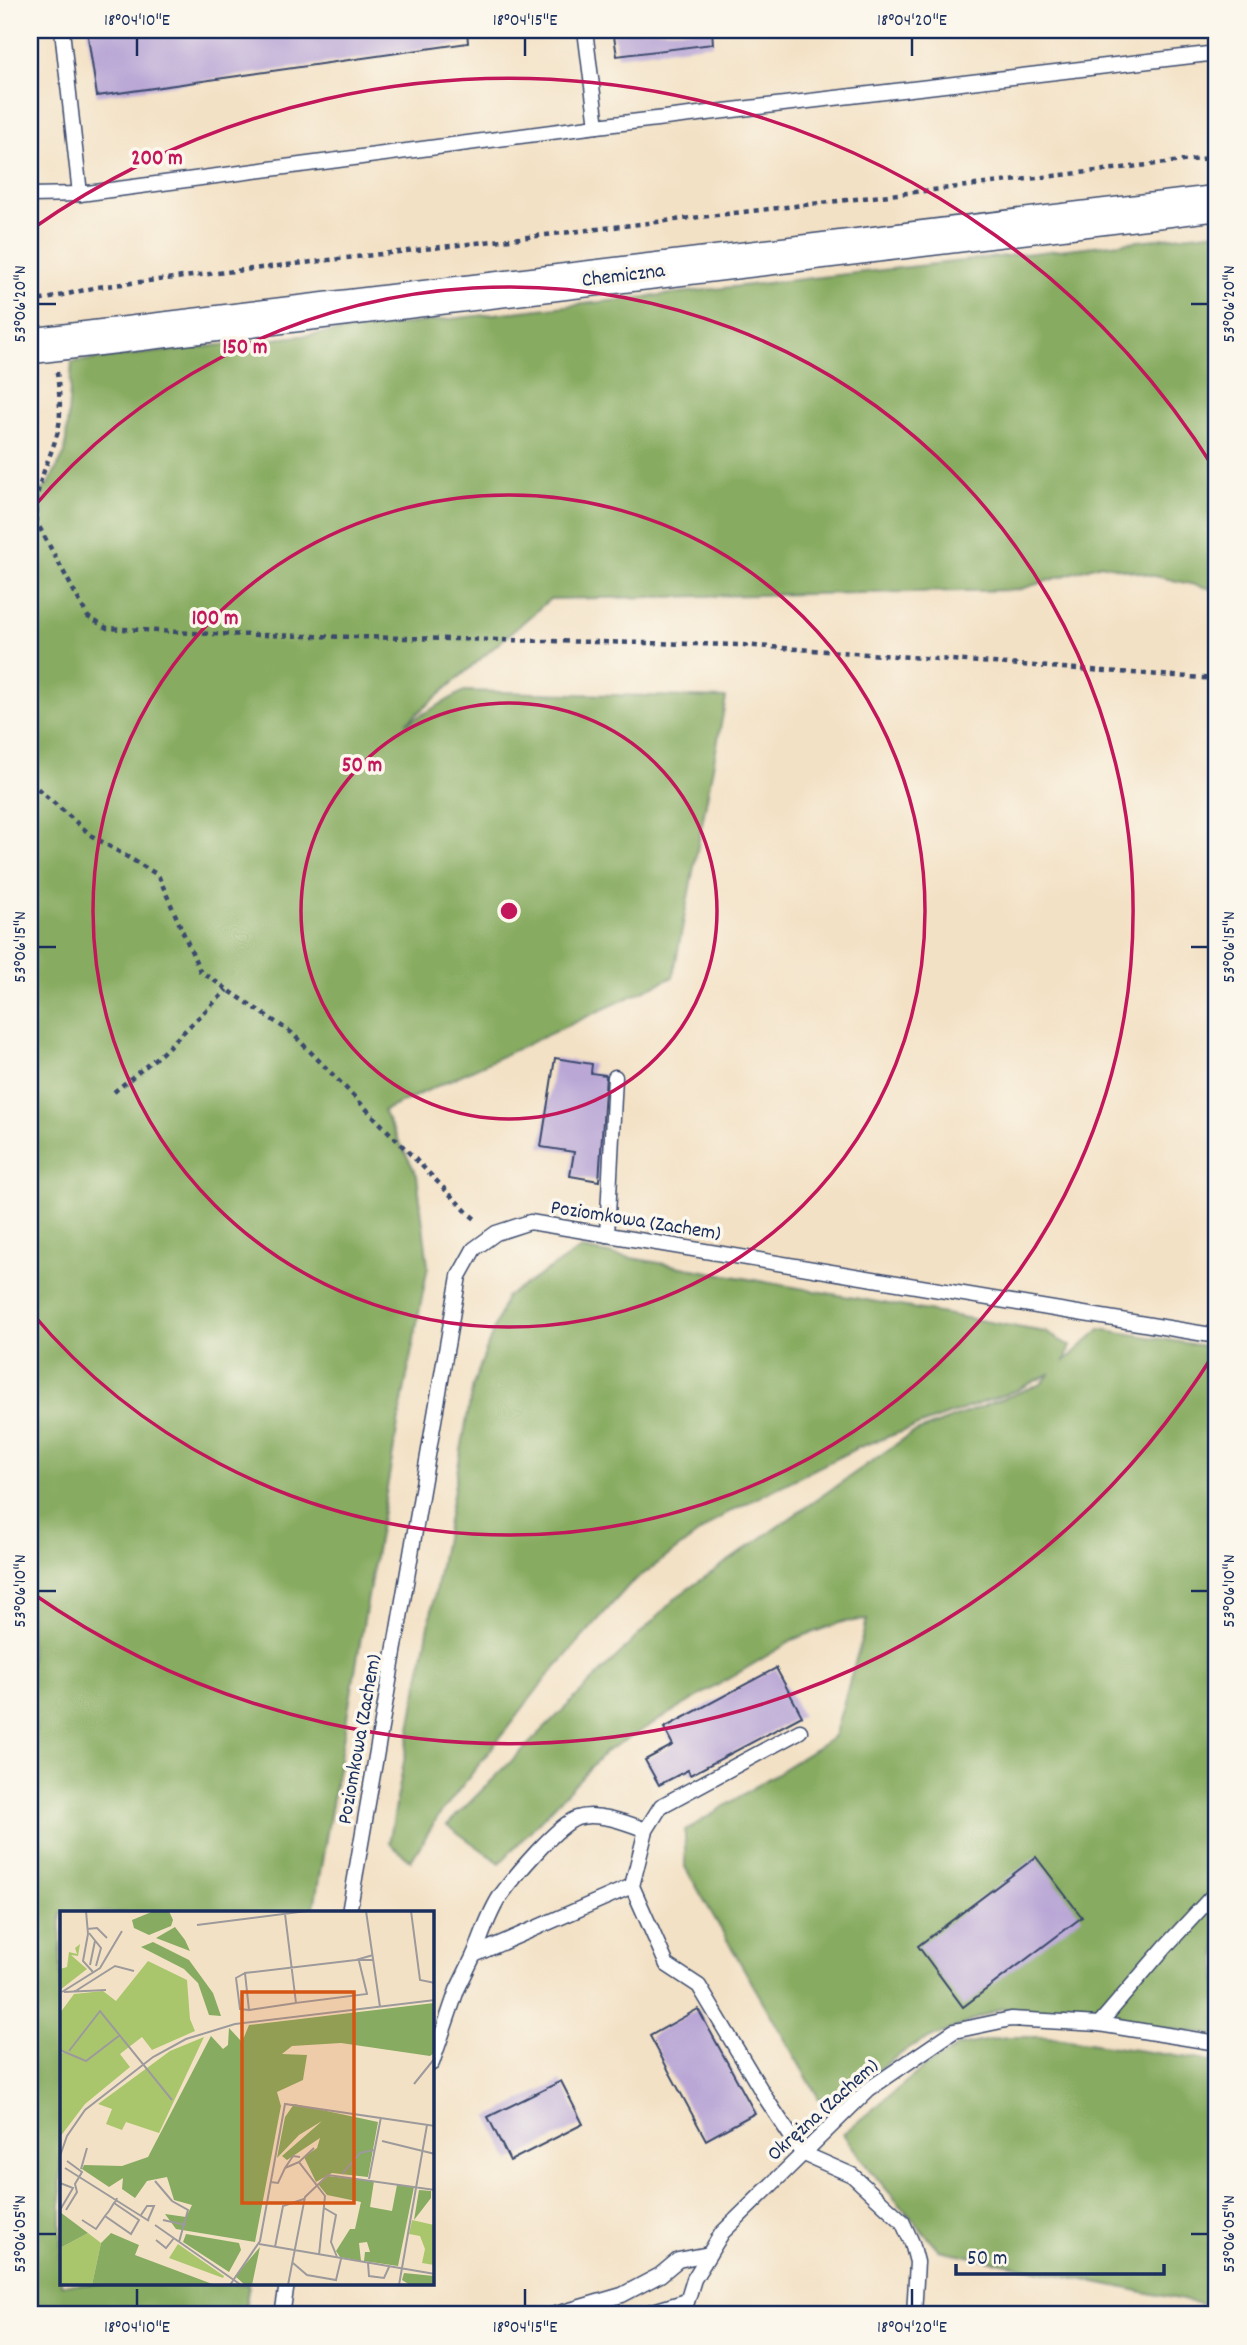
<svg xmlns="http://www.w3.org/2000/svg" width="1247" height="2345" font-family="Dekko,sans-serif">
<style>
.forest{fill:#87ab60;stroke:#516d5f;stroke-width:2}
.building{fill:#baa7d6}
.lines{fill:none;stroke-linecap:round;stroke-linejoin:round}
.service-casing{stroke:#3b4a6d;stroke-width:17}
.tertiary-casing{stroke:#3b4a6d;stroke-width:38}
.path{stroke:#3b4a6d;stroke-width:4.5;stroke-dasharray:5 5;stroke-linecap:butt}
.service{stroke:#fff;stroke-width:14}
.tertiary{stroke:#fff;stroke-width:35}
.ticks{fill:none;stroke:#1b2f5e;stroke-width:2.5}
.ring{fill:none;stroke:#c2185b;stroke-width:3.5}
.labels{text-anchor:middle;stroke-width:7;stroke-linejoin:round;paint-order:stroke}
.street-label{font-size:21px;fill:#1b2f5e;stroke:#fbf7ec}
.inset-road{fill:none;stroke:#9d9a9c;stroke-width:2}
.view{fill:#d45514;fill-opacity:0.15;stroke:#d45514;stroke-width:3.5}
.inset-edge{fill:none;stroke:#1b2f5e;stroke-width:3.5}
.centre{fill:#c2185b;stroke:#fbf7ec;stroke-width:3.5}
.ring-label{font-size:21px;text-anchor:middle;font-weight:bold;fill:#c2185b;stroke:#fbf7ec;stroke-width:7;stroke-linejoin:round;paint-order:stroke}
.neatline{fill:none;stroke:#1b2f5e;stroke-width:2.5}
.ticks-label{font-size:18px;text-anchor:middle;fill:#1b2f5e}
</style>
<rect width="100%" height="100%" fill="#fbf7ec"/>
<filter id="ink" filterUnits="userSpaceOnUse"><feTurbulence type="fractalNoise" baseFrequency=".0143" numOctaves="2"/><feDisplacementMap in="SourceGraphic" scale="14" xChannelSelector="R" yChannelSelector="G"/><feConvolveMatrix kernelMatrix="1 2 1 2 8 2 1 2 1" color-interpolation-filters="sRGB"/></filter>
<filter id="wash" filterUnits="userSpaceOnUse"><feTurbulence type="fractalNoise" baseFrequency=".00686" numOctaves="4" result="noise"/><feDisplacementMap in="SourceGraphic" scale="28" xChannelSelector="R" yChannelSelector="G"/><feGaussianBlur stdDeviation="1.57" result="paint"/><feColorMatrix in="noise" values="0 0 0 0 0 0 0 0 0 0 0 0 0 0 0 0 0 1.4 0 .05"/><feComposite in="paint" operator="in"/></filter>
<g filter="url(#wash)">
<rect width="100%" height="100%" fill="#f3e1c5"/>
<g class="forest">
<path d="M1217 232V590L1101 564 1018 590 550 599 405 724 464 691 726 698 673 977 383 1111 417 1175 428 1266 400 1413 313 1913H61V2284H249L244 2315H30V536L38 531 30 516V497L47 486 65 453 72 362Z"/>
<path d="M581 1249 1045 1332 1070 1346 1065 1361 1100 1329 1217 1348V2035L1002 2008 912 2046 824 2107 685 1867V1831L834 1737 867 1620 842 1622 797 1638 605 1752 500 1863 447 1825 678 1596 911 1434 1041 1384 1051 1373 1017 1390 857 1448 725 1514 630 1584 548 1676 437 1818 411 1861 389 1843 473 1385 506 1297Z"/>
<path d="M1006 2037H1048L1217 2062V2307L939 2250 869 2169 843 2134 923 2068 959 2046Z"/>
</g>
<g id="blocks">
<g class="building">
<path d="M87 30H467L468 43 97 96Z"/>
<path d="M613 30H712L713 44 617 56Z"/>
<path d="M555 1058 592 1064 591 1073 606 1075 599 1181 570 1176 574 1152 541 1147Z"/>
<path d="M776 1668 802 1716 690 1775 688 1770 659 1785 645 1760 673 1745 664 1728Z"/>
<path d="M1036 1857 1082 1917 963 2007 918 1946Z"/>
<path d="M698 2009 755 2113 706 2140 650 2036Z"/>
<path d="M561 2081 583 2124 510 2161 488 2117Z"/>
</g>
</g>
</g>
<g filter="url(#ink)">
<use href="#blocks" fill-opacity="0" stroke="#3b4a6d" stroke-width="2"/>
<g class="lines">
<g class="service-casing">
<g id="service">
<path d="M62 30 80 194 597 126"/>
<path d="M585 30 597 126 1217 53"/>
<path d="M30 195 80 194"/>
<path d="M607 1235 615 1077"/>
<path d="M800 1731 661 1806 646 1830 632 1886 667 1965 699 1986 767 2100 802 2153 852 2175 902 2221 912 2243 917 2262 914 2315"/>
<path d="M349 1913 459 1276 474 1249 496 1233 530 1222 1217 1336"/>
<path d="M474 1955C482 1936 489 1912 501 1895 514 1877 557 1825 577 1818 597 1811 627 1823 646 1830"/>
<path d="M1099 2024 1165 1947 1217 1891"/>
<path d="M432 2063 457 1990 474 1955 632 1886"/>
<path d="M282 2315 287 2284"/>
<path d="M553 2315 622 2295 660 2275 678 2260 709 2254"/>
<path d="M640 2315 687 2301"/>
<path d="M683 2315 694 2279 722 2233 869 2089 954 2031 1011 2019 1099 2024 1217 2043"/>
</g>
</g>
<g class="tertiary-casing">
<path id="tertiary" d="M30 346 1217 203"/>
</g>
<g class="path">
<path d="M30 303 97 287 1217 157"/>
<path d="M57 372C59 394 63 417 56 438 47 466 33 490 36 521L88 617 107 628 211 634 742 645 1217 679"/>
<path d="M30 782 92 836 158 875 200 971 292 1033 469 1214 478 1221"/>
<path d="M114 1092 162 1053 227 990"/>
</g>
<use href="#service" class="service"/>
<use href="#tertiary" class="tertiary"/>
</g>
</g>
<path class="ticks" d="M137 38V56M525 38V56M912 38V56M38 304H56M1191 304H1208M38 947H56M1191 947H1208M38 1591H56M1191 1591H1208M38 2234H56M1191 2234H1208M137 2289V2306M525 2289V2306M912 2289V2306"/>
<g class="ring">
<circle cx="509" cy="911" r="208"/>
<circle cx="509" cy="911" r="416"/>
<path d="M31 510A624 624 0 1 1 31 1312"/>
<path d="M1215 1352A832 832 0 0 1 32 1593M32 229A832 832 0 0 1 1215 470"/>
</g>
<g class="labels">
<g class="street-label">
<text transform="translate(623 274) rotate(-7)" y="7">Chemiczna</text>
<text transform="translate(636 1219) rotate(9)" y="7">Poziomkowa (Zachem)</text>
<text transform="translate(358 1739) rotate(-80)" y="7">Poziomkowa (Zachem)</text>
<text transform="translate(822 2109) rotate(-42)" y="7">Okrężna (Zachem)</text>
</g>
</g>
<g transform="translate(60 1911)">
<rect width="374" height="374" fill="#f3e1c5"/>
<path d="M20 33 18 45 11 44 27 58 0 79V58L7 56 9 41 17 43 15 37ZM88 50 127 69 130 108 135 120 92 139 82 126 60 143 70 156 25 193 0 226V142L5 141 0 138V102L14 83 43 80 56 90ZM144 126 99 222 66 211 62 219 46 213 52 198 38 193 110 140ZM352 309 374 314V354L362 352 365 338 360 325 349 323ZM28 322 41 332 32 374H0V337ZM118 333 164 365 163 367 109 347Z" fill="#aac66d"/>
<path d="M94 0H109L113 9 111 15 89 24 74 17 72 9ZM115 16 125 29 130 40 96 27ZM93 31 129 49 153 82 161 105 149 104 138 72 124 58 81 36ZM374 92V142L370 145 281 132 232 135 222 143 247 144 243 169 217 181 221 195 195 331 116 318 105 303 126 306 132 294 114 289 107 266 87 270 75 287 62 278 63 267 49 276 22 258 24 254 62 255 88 246 151 125 163 138 168 134 169 117 182 131 189 114ZM234 193 318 211 308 266 272 262 256 271 244 246 257 237 260 227 227 249 222 245 262 210 239 224 217 247 225 206ZM268 265 314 270 310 296 332 300 337 274 354 276 338 355 304 350 305 341H310L307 331 299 332 301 350 280 346 276 340 290 318H295L301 291 267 284 258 273ZM359 279 371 280V287L354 309ZM0 301 28 322 0 337ZM51 322 79 334 75 344 155 374H32L41 332ZM126 323 179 332 181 339 169 361 123 331ZM200 336 192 374H185L175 365ZM344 362 374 365V374H350L342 369Z" fill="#87ab60"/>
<path class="inset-road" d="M26 0 28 23 23 50 33 61M306 0 320 96M351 0 360 69 375 72M225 3 236 92 307 83 299 50M137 14 247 0M27 18 37 17 47 27M29 22 41 37 36 55M313 44 296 49H313M30 54 35 30M185 62 176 67 180 98 189 99M2 81 40 57 62 20M4 81 46 79M14 81 55 55 74 60M236 92 189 99 185 62 296 49M0 139 26 150 60 124M9 140 40 100 112 189M354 173 375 147M322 230 375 243M254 237 239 251 265 285 259 344M0 245 7 225 25 199 93 146 126 128 175 113 375 89M5 257 89 310M225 257 233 245 240 246M21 258 27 237M282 263 300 242 314 239M309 268 321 206M95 270 112 290 128 299 119 331M210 271 218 272 225 257 239 251M0 272 13 277 0 299M54 292 79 309 71 323 45 305 49 300 54 292 56 290 57 287M264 297 276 304 271 331 277 346M6 299 17 281 15 273 22 261 7 250M81 304 87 295H94L88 309M22 309 36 318 45 305M103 309 126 314M95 314 181 374M96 329 106 337 114 327M199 333 375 363M215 336 223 295 244 288M233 352 247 364 276 369 281 348M308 352 309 365 324 367 329 356M170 374 200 330 225 193 375 215M228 374 245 286 268 264 375 279M339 374 367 214"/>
<path class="view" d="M182 81H294V292H182Z"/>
<rect width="374" height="374" class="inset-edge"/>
</g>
<circle cx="509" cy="911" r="10" class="centre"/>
<g class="ring-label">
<text x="157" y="164">200 m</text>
<text x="245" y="353">150 m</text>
<text x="215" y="624">100 m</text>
<text x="362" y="771">50 m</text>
</g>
<rect width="1247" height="2345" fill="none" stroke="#fbf7ec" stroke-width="77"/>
<path d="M956 2264v10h208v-10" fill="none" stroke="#1b2f5e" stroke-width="3.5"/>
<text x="967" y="2264" font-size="21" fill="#1b2f5e" stroke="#fbf7ec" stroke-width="5" paint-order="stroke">50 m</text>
<rect x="38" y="38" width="1170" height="2268" class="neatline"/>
<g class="ticks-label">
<text x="137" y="25">18°04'10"E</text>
<text x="525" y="25">18°04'15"E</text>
<text x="912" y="25">18°04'20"E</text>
<text transform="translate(19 304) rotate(-90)" y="6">53°06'20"N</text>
<text transform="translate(1228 304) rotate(-90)" y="6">53°06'20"N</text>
<text transform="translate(19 947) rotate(-90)" y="6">53°06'15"N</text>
<text transform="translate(1228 947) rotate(-90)" y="6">53°06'15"N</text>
<text transform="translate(19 1591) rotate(-90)" y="6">53°06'10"N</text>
<text transform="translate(1228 1591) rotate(-90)" y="6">53°06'10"N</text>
<text transform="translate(19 2234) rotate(-90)" y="6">53°06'05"N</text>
<text transform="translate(1228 2234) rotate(-90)" y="6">53°06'05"N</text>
<text x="137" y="2332">18°04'10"E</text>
<text x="525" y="2332">18°04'15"E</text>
<text x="912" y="2332">18°04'20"E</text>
</g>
</svg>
